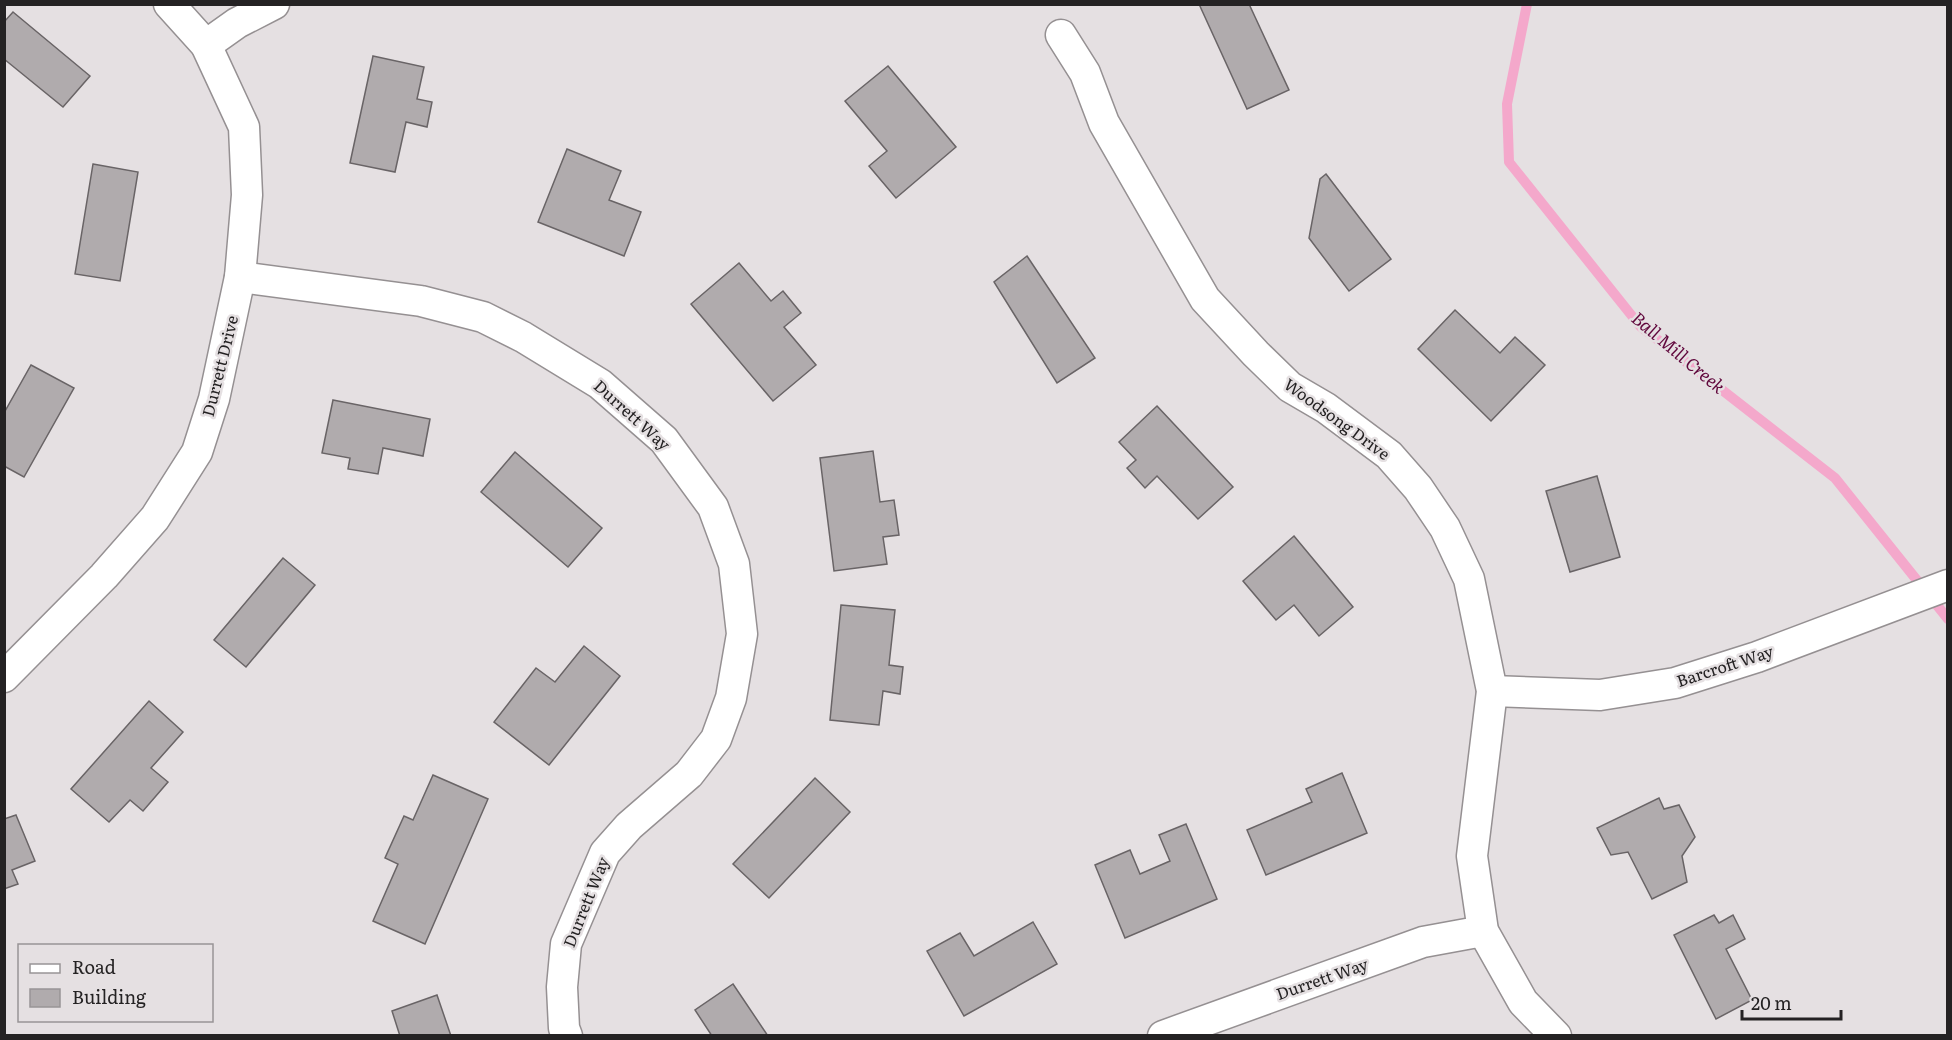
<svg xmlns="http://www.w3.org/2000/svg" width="1952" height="1040" font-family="Literata,serif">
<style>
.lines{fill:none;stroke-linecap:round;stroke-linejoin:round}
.stream{stroke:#f4a8cb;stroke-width:10}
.building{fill:#b0abad;stroke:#696466;stroke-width:1.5}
.minor-casing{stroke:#959092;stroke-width:33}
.minor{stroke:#fff;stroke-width:30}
.labels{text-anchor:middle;stroke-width:5;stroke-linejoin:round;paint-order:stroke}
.street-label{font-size:16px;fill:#242223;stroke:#e5e0e2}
.water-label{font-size:18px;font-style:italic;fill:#61083d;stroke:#e5e0e2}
</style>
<rect width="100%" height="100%" fill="#e5e0e2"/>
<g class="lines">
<path class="stream" d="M1527 4 1507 104 1509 162 1640 326 1835 478 1948 619"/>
</g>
<g class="building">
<path d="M1199 4H1249L1289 90 1247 109Z"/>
<path d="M13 12 90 76 63 107 4 59V22Z"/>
<path d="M373 56 424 67 417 99 432 102 427 127 406 122 395 172 350 163Z"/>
<path d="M888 66 956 147 896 198 869 166 887 151 845 101Z"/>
<path d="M567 149 621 171 609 200 641 212 624 256 538 222Z"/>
<path d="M93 164 138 172 120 281 75 274Z"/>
<path d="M1326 174 1391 259 1349 291 1309 238 1320 179Z"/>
<path d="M1027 256 1095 358 1057 383 994 282Z"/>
<path d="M739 263 771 301 783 291 801 313 784 327 816 365 773 401 691 304Z"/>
<path d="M1455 310 1500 353 1515 337 1545 365 1491 421 1418 349Z"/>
<path d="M31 365 74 388 24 477 4 466V413Z"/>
<path d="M333 400 430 419 423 456 383 448 378 474 348 469 350 458 322 453Z"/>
<path d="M1157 406 1233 487 1198 519 1157 476 1145 488 1127 468 1136 460 1119 442Z"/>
<path d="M873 451 880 502 894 500 899 535 883 537 887 564 834 571 820 458Z"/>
<path d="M515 452 602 528 568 567 481 492Z"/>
<path d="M1597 476 1620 557 1570 572 1546 491Z"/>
<path d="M1294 536 1353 607 1319 636 1294 605 1276 620 1243 581Z"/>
<path d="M283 558 315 585 246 667 214 640Z"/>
<path d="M841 605 895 610 889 665 903 667 900 694 883 691 879 725 830 720Z"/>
<path d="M584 646 620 676 549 765 494 722 536 668 555 682Z"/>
<path d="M149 701 183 732 151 768 168 782 143 811 130 800 109 822 71 789Z"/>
<path d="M1342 773 1367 833 1266 875 1247 830 1312 802 1306 789Z"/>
<path d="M433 775 488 799 425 944 373 921 398 864 385 858 404 816 413 820Z"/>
<path d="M815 778 850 812 769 898 733 864Z"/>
<path d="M1659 798 1664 809 1679 805 1695 837 1682 856 1687 882 1652 899 1628 852 1611 855 1597 828Z"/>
<path d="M16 815 35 861 12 870 18 884 4 889V819Z"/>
<path d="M1186 824 1217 899 1125 938 1095 865 1130 850 1140 874 1170 861 1159 835Z"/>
<path d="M1714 915 1719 923 1733 915 1745 939 1726 949 1752 1000 1716 1019 1674 935Z"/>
<path d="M1033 922 1057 964 964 1016 927 951 960 933 974 956Z"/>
<path d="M733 984 768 1036H712L695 1010Z"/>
<path d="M437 995 451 1036H400L392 1011Z"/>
</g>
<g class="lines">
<g class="minor-casing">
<g id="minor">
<path d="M1061 35 1085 73 1104 123 1205 299 1256 354 1290 387 1326 408 1389 455 1418 488 1445 528 1469 579 1492 691 1472 856 1483 931 1523 1002 1556 1036"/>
<path d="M206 45 237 23 274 4"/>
<path d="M240 277 421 301 483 317 523 337 600 384 664 440 713 507 734 564 742 634 731 698 716 739 689 774 629 826 605 853 566 944 562 987 564 1028 567 1036"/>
<path d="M4 677 104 576 155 518 197 452 214 399 240 277 247 195 244 127 206 45 169 4"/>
<path d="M1492 691 1600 695 1675 683 1757 657 1948 585"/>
<path d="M1163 1036 1423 942 1483 931"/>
</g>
</g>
<use href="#minor" class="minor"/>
</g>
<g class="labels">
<g class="street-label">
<text transform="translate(220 366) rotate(-76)" y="6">Durrett Drive</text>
<text transform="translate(632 415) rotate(42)" y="6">Durrett Way</text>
<text transform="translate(1337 419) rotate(36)" y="6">Woodsong Drive</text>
<text transform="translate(1725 666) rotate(-18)" y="6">Barcroft Way</text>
<text transform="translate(586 902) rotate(-68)" y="6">Durrett Way</text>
<text transform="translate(1322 979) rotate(-19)" y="6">Durrett Way</text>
</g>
<g class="water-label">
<text transform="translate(1678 353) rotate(40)" y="6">Ball Mill Creek</text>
</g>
</g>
<rect width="1952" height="1040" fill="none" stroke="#242223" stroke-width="12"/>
<rect x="18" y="944" width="195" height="78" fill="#e5e0e2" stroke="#989496" stroke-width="1.5"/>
<rect x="30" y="964" width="30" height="9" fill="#ffffff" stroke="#989496" stroke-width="1.5"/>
<text x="72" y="974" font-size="18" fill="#242223">Road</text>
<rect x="30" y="989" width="30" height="18" fill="#b0abad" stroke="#989496" stroke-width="1.5"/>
<text x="72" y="1004" font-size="18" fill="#242223">Building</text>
<path d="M1742 1010v9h99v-9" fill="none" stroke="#242223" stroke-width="3"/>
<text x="1751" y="1010" font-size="18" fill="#242223" stroke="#e5e0e2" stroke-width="4.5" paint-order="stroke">20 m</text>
</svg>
